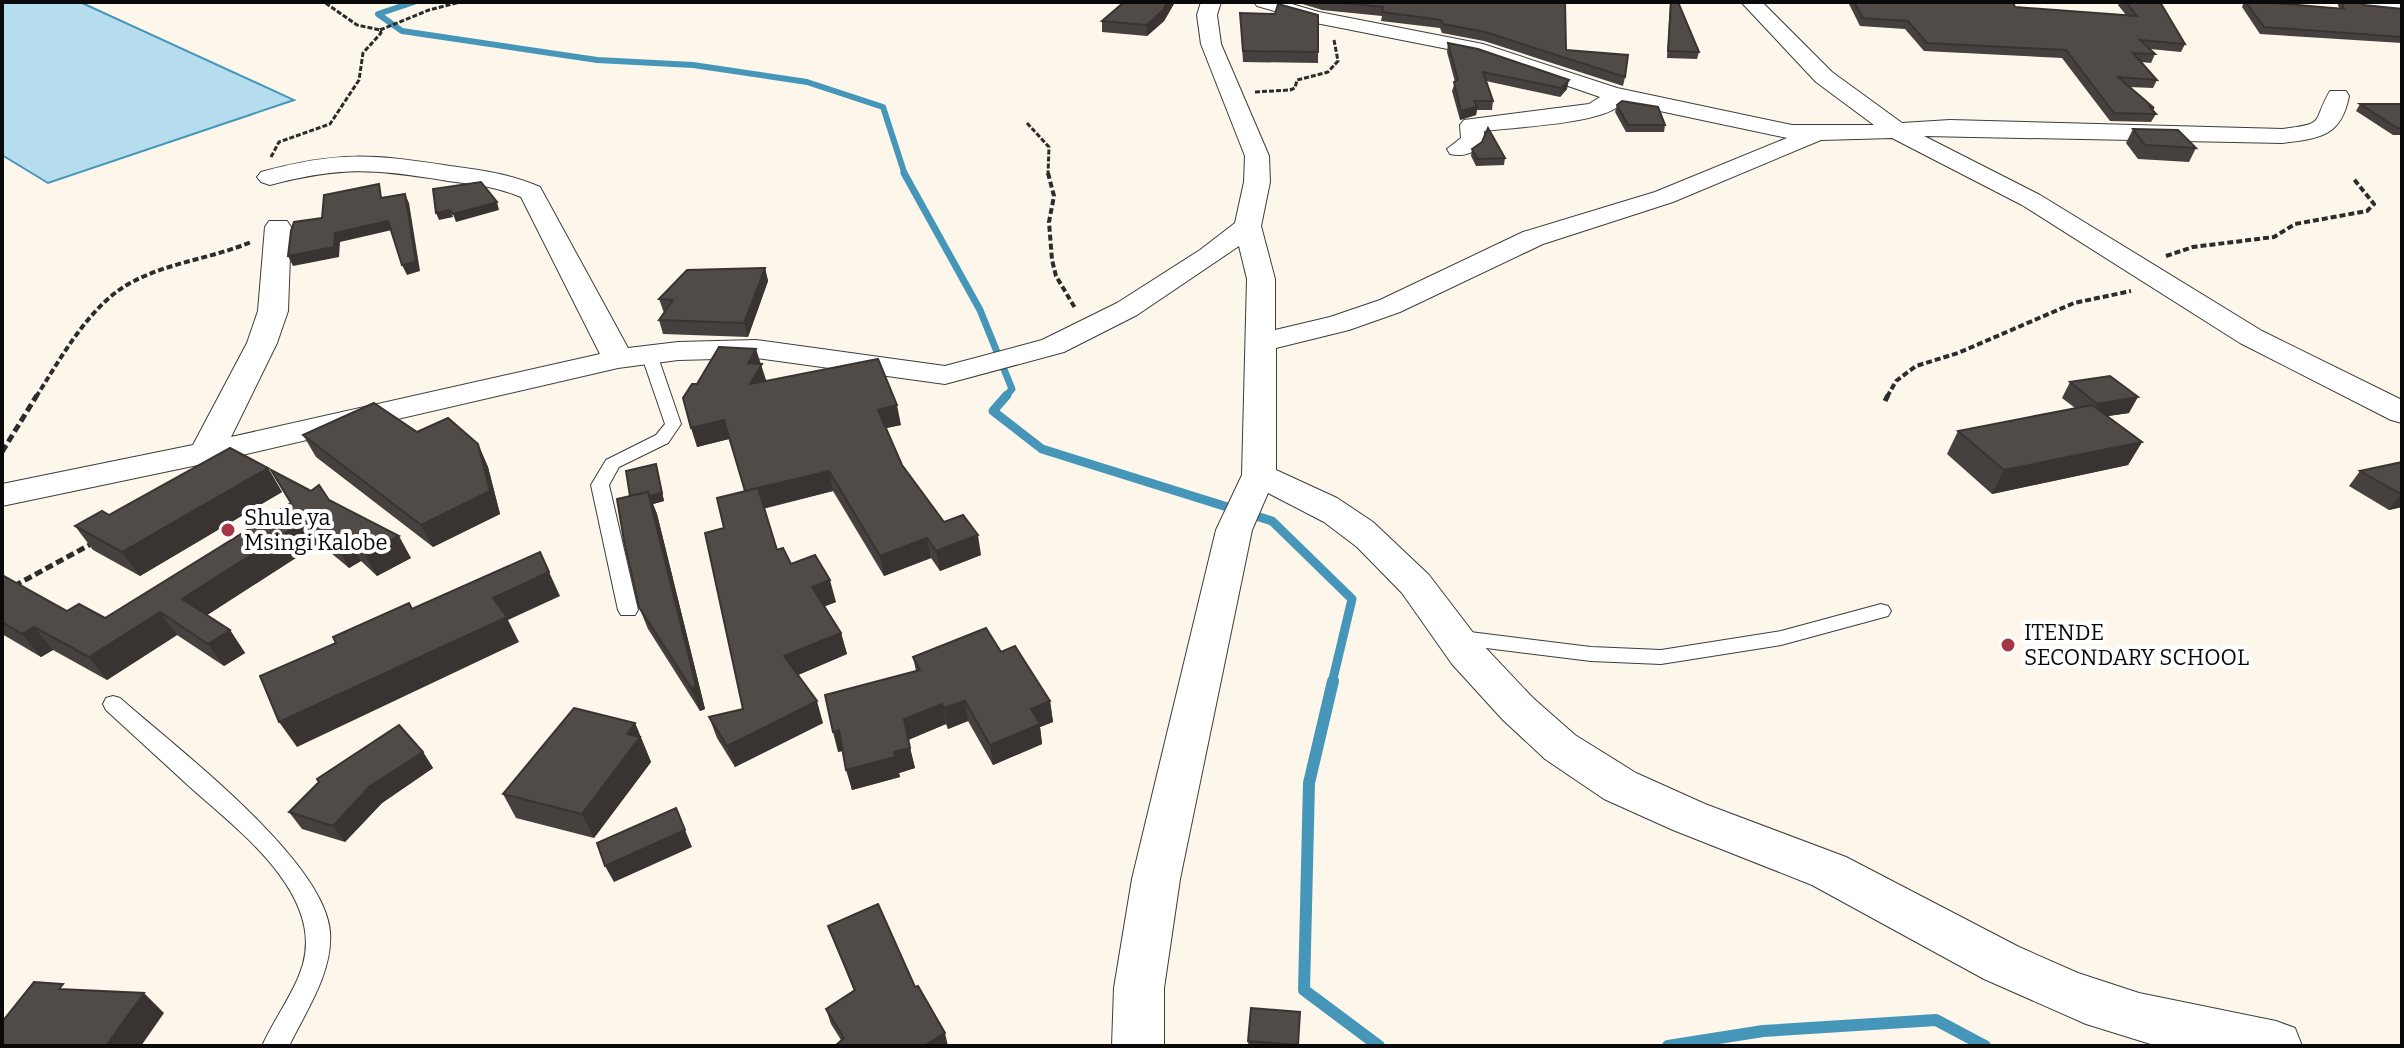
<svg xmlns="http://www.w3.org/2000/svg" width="2404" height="1048" font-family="Bitter,serif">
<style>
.water{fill:#b6dded;stroke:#4696ba;stroke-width:2}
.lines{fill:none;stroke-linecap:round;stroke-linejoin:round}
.stream-far3{stroke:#4696ba;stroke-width:6}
.stream-far2{stroke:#4696ba;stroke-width:7}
.stream-far1{stroke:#4696ba;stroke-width:9}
.stream{stroke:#4696ba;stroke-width:12}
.service-casing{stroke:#3d3d3d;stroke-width:2}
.minor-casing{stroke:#3d3d3d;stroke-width:2}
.path-far2{stroke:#2c2c2c;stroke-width:3;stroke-dasharray:5 2;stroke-linecap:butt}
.path-far1{stroke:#2c2c2c;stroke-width:4;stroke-dasharray:6 3;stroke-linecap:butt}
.path{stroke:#2c2c2c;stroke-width:5;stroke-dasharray:8 4;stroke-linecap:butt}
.service{fill:#fff;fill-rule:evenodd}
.minor{fill:#fff;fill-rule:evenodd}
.wall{fill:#46403e}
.shaded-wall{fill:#393432}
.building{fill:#514b48;stroke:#393432;stroke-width:2}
.poi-dot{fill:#a73645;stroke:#fff;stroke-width:3}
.labels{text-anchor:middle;stroke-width:8;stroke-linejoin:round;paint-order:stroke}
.poi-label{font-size:22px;fill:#0a0a0a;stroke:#fff;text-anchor:start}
</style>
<rect width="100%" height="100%" fill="#fcf7ea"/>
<path class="water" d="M2 2H80L294 100 48 183 2 155Z"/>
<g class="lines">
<path class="stream-far3" d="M414 2 378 14 402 31 597 60 693 65 807 82 883 107 905 175"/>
<path class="stream-far2" d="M904 173 980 310 1012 389 1005 397"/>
<path class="stream-far1" d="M1007 395 993 411 1042 449 1272 521 1352 599 1332 683"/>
<g class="stream">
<path d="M1333 681 1309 783 1304 990 1379 1046"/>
<path d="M1668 1046 1763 1031 1936 1020 1985 1046"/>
</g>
<g class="service-casing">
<g id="service">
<path d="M649 349 657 354 681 424 668 443 619 467 609 485 638 610 635 615H621L618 610 591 485 606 460 656 435 665 424 641 354Z"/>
<path d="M1881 604 1888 606 1891 611 1888 616 1781 645 1661 664 1591 661 1454 644 1447 642 1444 637 1447 632 1454 630 1591 647 1661 650 1781 631Z"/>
<path d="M113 696 120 698C174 746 325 860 330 932 333 972 306 1011 289 1046H262C274 1019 295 992 303 964 323 893 237 829 191 788 163 762 134 736 106 710L103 704 106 698Z"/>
</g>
</g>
<g class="minor-casing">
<g id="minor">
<path d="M1201 2H1221L1217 15 1221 44 1269 156 1270 182 1261 226 1275 279V330L1330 317 1380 300 1523 232 1655 192 1787 138 1622 103C1606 124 1513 127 1484 131 1486 149 1468 158 1450 154L1447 149 1461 138 1460 125 1464 120 1589 104 1600 97 1478 55 1316 23 1257 6 1254 2H1285L1319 12 1483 44 1617 88 1792 125H1874L1816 82 1741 2H1762L1832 72 1902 123 1950 120 2283 129C2328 123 2311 123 2330 91H2346L2349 96C2341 137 2320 138 2283 143L1924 136 2040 195 2262 331 2402 400V423L2391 420 2240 343 2022 205 1892 138 1821 140 1673 202 1543 244 1400 312 1349 330 1276 348V470L1337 498 1373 522 1429 575 1481 643 1533 698 1575 735 1636 773 1705 804 1846 857 2019 947 2078 973 2139 993 2276 1021 2295 1028 2302 1046H2157L2086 1024 1984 979 1812 885 1673 830 1604 799 1545 759 1503 720 1452 664 1402 593 1357 547 1324 522 1268 493 1252 530 1180 879 1164 988V1046H1112L1114 988 1132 879 1216 530 1242 475 1247 279 1239 246 1137 315 1064 352 945 384 756 358 678 360 618 368 212 462 2 506V484L193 445 247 343 258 311 265 227 269 221H287L291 227 288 311 277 343 231 437 600 354 521 197C497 187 473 184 448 181 374 169 343 166 270 185L261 182 257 177 261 172C338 151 373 154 450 166 481 170 511 174 540 187L628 348 678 342 756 340 945 366 1042 340 1117 303 1200 250 1235 223 1244 182 1245 156 1201 44 1197 15Z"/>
<path d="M2351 2H2402V13L2361 8Z"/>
</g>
</g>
<g class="path-far2">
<path d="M269 2H290"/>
<path d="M380 30 429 10 460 2"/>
<path d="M1255 92 1290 90 1295 88 1297 80 1328 72 1338 61 1334 40"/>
<path d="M1027 123 1049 147 1048 175"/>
<path d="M271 157 279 142 330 124 359 80 363 53 381 33 380 30 357 25 324 2"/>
</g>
<g class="path-far1">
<path d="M1048 173 1054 196 1049 222 1052 260 1056 276 1075 308"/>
<path d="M2166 256 2193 247 2274 237 2295 224 2367 211 2374 204 2353 178"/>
<path d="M36 397C61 358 91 302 134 281 171 262 213 258 251 242"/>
<path d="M1887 397 1896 381 1916 366 1958 353 2074 303 2131 291"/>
</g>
<g class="path">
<path d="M1885 401 1888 395"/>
<path d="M2 452 37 395"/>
<path d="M14 586 93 543"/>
</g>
<use href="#service" class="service"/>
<use href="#minor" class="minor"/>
</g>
<g class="wall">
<path d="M1120 2H1175L1164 21 1147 36 1102 32V21L1120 6Z"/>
<path d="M1296 2H1565L1566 50 1625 77 1623 86 1484 41 1442 33 1440 28 1381 21 1382 16 1322 10Z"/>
<path d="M1670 2H1678L1699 52 1697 59 1667 58Z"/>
<path d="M1848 2H2013L2015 7 2126 15 2118 5 2120 2H2160L2185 44 2181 52 2150 49 2155 54 2151 63 2141 62 2157 80 2153 88 2129 87 2154 108 2153 111 2156 114 2151 122 2110 121 2062 58 1924 51 1905 29 1860 26Z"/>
<path d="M2244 2H2262L2339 8 2337 2H2360L2364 5 2402 9V43L2260 34 2242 7Z"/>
<path d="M1240 13 1318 52V63L1243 62Z"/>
<path d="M1448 43 1567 89 1560 97 1486 81 1493 101 1492 110H1477L1476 115 1460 120 1452 91 1455 82 1447 52Z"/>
<path d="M2360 104H2402V135H2393L2356 111Z"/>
<path d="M1617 105 1665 125 1664 132H1626L1615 112Z"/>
<path d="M2133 129 2196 148 2189 162 2138 159 2126 143Z"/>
<path d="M1472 149 1505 158 1504 165 1476 166 1471 156Z"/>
<path d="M765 268 768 281 748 337 663 334 659 320 664 313 659 299Z"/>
<path d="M760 364 766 381 901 425 886 428 902 465 944 522 981 555 940 571 931 558 884 576 833 491 764 508 777 550 791 564 836 602 825 606 841 633 847 654 798 675 823 723 735 767 717 738 709 717 743 709 724 528 745 491 729 439 697 447V384Z"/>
<path d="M2070 382 2129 413 2107 416 2142 442 2128 465 1992 494 1947 454 1958 431 2075 408 2062 398Z"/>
<path d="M303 435 478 444 488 467 500 514 433 547 316 457Z"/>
<path d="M2402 462V507L2389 510 2349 486 2360 471Z"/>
<path d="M656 464 664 501 653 504 657 514 705 709 700 711 648 629 639 607 630 496Z"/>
<path d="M268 468 282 492 140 576 93 550 75 526 109 515Z"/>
<path d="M329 500 411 558 377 576 361 561 349 568 319 543 207 615 230 630 245 653 224 666 177 635 107 680 53 650 41 657 2 634V575L67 611 105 618Z"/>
<path d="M1001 652 1050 701 1053 722 1040 727 1042 744 993 765 968 721 948 729 946 724 908 740 915 768 899 773 900 777 852 790 843 751 838 752 916 671 913 657Z"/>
<path d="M635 723 651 762 594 838 516 818 503 794Z"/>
<path d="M423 752 433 768 382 803 345 842 302 829 289 812 319 782 317 779Z"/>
<path d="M828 926 915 987 841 1040 831 1024 826 1009 854 991Z"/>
<path d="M1251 1008 1300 1012 1298 1046H1248Z"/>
</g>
<g class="shaded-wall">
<path d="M1168 2H1175L1164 21 1147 36V25Z"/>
<path d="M1569 80 1567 89 1560 97 1561 88Z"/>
<path d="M1477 107 1476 115 1460 120 1461 111Z"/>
<path d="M405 194 409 203 420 271 407 275 402 265Z"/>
<path d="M497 202 499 210 456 222 453 214Z"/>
<path d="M450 210 453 217 439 220 436 213Z"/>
<path d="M388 221 392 230 340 242 339 257 293 266 288 256 335 233Z"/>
<path d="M765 268 768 281 748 337 744 323Z"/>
<path d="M756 349 767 383 750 384 748 363Z"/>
<path d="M2138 397 2129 413 2089 419 2097 404Z"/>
<path d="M897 405 901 425 882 429 878 410Z"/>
<path d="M724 420 729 439 697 447 691 428Z"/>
<path d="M2142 442 2128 465 1992 494 2004 470Z"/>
<path d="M478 444 488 467 500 514 433 547 421 525Z"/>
<path d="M656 464 664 501 653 504 657 514 705 709 700 711 691 688 634 509Z"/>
<path d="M268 468 282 492 140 576 122 552Z"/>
<path d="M829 471 833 491 751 512 745 492Z"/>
<path d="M2401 494H2402V507L2389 510Z"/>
<path d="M306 520 319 543 198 621 182 599Z"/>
<path d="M978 535 981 555 940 571 936 551Z"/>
<path d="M399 536 411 558 377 576 364 553Z"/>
<path d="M927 538 931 558 884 576 880 556Z"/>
<path d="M348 539 361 561 349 568 336 545Z"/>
<path d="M549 572 560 596 508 620 519 642 297 747 279 722 493 598Z"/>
<path d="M830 580 836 602 818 609 812 587Z"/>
<path d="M160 612 177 635 107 680 89 657Z"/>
<path d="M34 627 53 650 41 657 22 634Z"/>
<path d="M230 630 245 653 224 666 208 644Z"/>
<path d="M841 633 847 654 791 678 784 656Z"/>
<path d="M817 701 823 723 735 767 727 746Z"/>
<path d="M965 701 968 721 948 729 944 708Z"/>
<path d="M1050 701 1053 722 1040 727 1042 744 993 765 990 745 1031 709Z"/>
<path d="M942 704 946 724 908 740 915 768 899 773 900 777 852 790 846 770 894 752 904 719Z"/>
<path d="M635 723 651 762 594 838 582 814 627 734Z"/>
<path d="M839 730 845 750 838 752 833 732Z"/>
<path d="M423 752 433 768 382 803 345 842 333 826 370 786Z"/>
<path d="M676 808 692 847 614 882 605 866Z"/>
<path d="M144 993 164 1013 141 1046H106Z"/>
<path d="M945 1033 948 1046H924Z"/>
</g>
<g class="building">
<path d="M1120 2H1168L1163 10 1147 25 1102 21 1123 3H1120Z"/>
<path d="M1334 2H1565L1566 50 1628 55 1625 77 1485 32 1443 24 1441 20 1382 12 1383 7Z"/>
<path d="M1671 2H1678L1699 52 1668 51Z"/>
<path d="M1854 2H2013L2015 7 2137 16 2126 2H2160L2185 44 2140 40 2155 54 2133 53 2157 80 2118 77 2154 108 2150 107 2156 114 2114 113 2066 50 1927 43 1908 21 1863 18Z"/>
<path d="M2246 2H2262L2344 9 2342 2H2360L2364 5 2402 9V37L2264 27Z"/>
<path d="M1278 4 1318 15V52L1243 51 1240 13 1275 14Z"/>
<path d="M1448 43 1478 49 1569 80 1561 88 1483 72 1493 101H1474L1477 107 1461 111 1454 82 1458 80Z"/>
<path d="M1622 101 1658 107 1665 125H1628L1617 105Z"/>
<path d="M2360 104H2402V128H2397Z"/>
<path d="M1488 128 1505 158 1477 159 1472 149 1482 142Z"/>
<path d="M2133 129 2178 130 2196 148 2145 145Z"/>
<path d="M481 182 497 202 453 214 450 210 436 213 433 189Z"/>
<path d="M379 184 381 198 405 194 416 262 402 265 388 221 335 233 334 247 288 256 291 231 294 222 322 218 324 195Z"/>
<path d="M765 268 744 323 659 320 673 300 659 299 687 270Z"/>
<path d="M719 347 756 349 748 363 762 364 750 384 878 359 897 405 878 410 902 465 944 522 963 515 978 535 936 551 927 538 880 556 829 471 745 491 724 420 691 428 683 398 692 384H697Z"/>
<path d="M2110 376 2138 397 2097 404 2070 382Z"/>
<path d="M374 403 417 432 448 418 478 444 490 491 421 525 303 435Z"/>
<path d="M2092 405 2142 442 2004 470 1958 431Z"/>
<path d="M230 448 268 468 122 552 75 526 102 511 109 515Z"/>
<path d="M2402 462V494H2401L2360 471Z"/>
<path d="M656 464 662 493 650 496 648 492 630 496 626 471Z"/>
<path d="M271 470 311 491 319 485 329 500 399 536 364 553 348 539 336 545 306 520 182 599 230 630 208 644 160 612 89 657 34 627 22 634 2 622V575L67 611 79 604 105 618 291 503Z"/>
<path d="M758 488 777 550 783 548 791 564 815 555 830 580 812 587 841 633 784 656 817 701 727 746 709 717 743 709 705 533 724 528 717 498Z"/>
<path d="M648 492 696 686 691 688 639 607 624 541 617 499Z"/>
<path d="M540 552 549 572 493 598 507 617 279 722 260 676 336 643 333 637 409 603 412 609Z"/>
<path d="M986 628 1001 652 1015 646 1050 701 1031 709 1040 724 990 745 965 701 944 708 942 704 904 719 910 748 894 752 895 757 846 770 839 730 833 732 825 695 920 670 913 657Z"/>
<path d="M574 708 635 723 627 734 640 737 582 814 503 794Z"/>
<path d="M399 725 423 752 370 786 333 826 289 812 319 782 317 779Z"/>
<path d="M676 808 685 830 605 866 597 843Z"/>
<path d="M878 904 915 987 918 986 945 1033 924 1046H835L844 1038 826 1009 855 990 828 926Z"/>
<path d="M34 982 63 984 59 989 144 993 106 1046H2V1022Z"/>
<path d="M1251 1008 1300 1012 1298 1045 1248 1041Z"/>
</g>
<g class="poi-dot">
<circle cx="228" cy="530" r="8"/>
<circle cx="2008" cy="645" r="8"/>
</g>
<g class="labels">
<g class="poi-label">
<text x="244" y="525">Shule ya<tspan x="244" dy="25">Msingi Kalobe</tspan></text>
<text x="2024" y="640">ITENDE<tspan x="2024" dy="25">SECONDARY SCHOOL</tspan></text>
</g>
</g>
<rect width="2404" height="1048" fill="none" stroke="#0a0a0a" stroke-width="8"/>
</svg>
